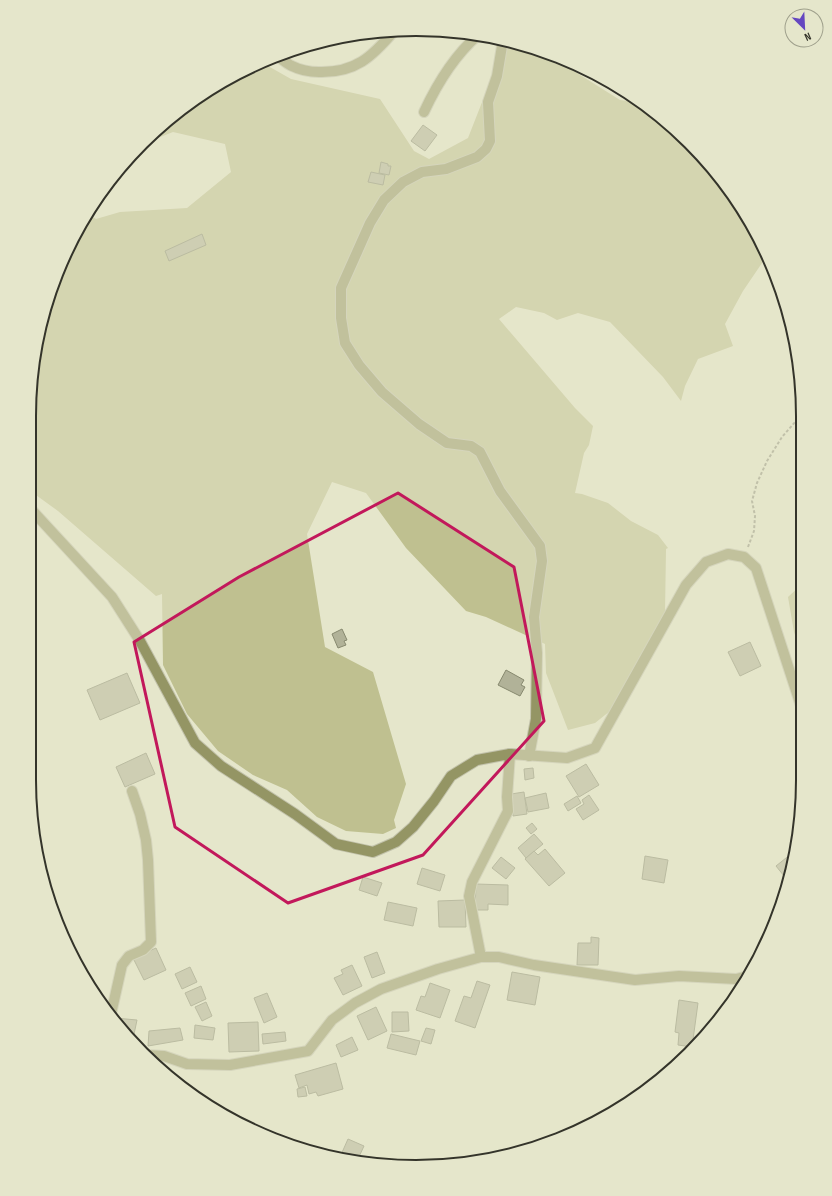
<svg xmlns="http://www.w3.org/2000/svg" width="832" height="1196" font-family="'Sofia Sans Condensed',sans-serif">
<style>
.green{fill:#bfc090}
.building{fill:#b1b298;stroke:#87896f}
.lines{fill:none;stroke-linecap:round;stroke-linejoin:round}
.minor-casing{stroke:#c2c2ab;stroke-width:12}
.path{stroke:#959582;stroke-width:2;stroke-dasharray:3 2;stroke-linecap:butt}
.minor{stroke:#949564;stroke-width:10}
.marked{fill:none;stroke:#c2185b;stroke-width:3;stroke-linejoin:round}
.rim{fill:none;stroke:#34342a;stroke-width:2}
</style>
<rect width="100%" height="100%" fill="#e5e6cb"/>
<g class="green">
<path d="M506 41 563 58 561 63 620 100 642 103 690 143 762 243V263L743 291 725 324 733 346 698 359 685 386 681 401 663 377 610 322 578 313 557 320 544 313 516 307 499 319 575 408 593 426 589 445 584 453 575 493 582 494 608 503 631 521 658 535 668 548 666 549 665 613 645 647 610 711 595 723 568 730 546 673 545 644 486 617 466 611 406 548 366 493 332 482 307 534 325 647 373 672 406 784 394 820 396 828 383 834 346 831 317 817 287 790 253 775 218 751 187 714 163 665 162 594 156 596 58 511 29 490V444L35 414 29 413 36 341 69 245 90 215 96 219 120 212 187 208 231 172 225 144 173 132 140 145 201 94 261 62 291 79 380 99 414 151 429 159 468 138Z"/>
<path d="M803 422V446L800 445 797 433Z"/>
<path d="M800 586H803V659L794 632 788 597Z"/>
</g>
<g class="building">
<path d="M423 125 437 135 425 151 411 141Z"/>
<path d="M381 162 388 164V166H391L389 175 379 173Z"/>
<path d="M371 172 385 175 383 185 368 182Z"/>
<path d="M202 234 206 245 169 261 165 251Z"/>
<path d="M342 629 347 640 344 641 346 645 338 648 332 634Z"/>
<path d="M750 642 761 666 740 676 728 652Z"/>
<path d="M506 670 524 680 521 685 525 687 520 696 498 685Z"/>
<path d="M127 673 140 703 100 720 87 690Z"/>
<path d="M146 753 155 774 125 787 116 767Z"/>
<path d="M586 764 599 785 579 797 566 776Z"/>
<path d="M533 768 534 778 525 780 524 769Z"/>
<path d="M524 792 527 814 513 816 511 794Z"/>
<path d="M546 793 549 808 528 812 525 798Z"/>
<path d="M589 795 599 810 583 820 576 809 584 804 582 800Z"/>
<path d="M577 796 581 803 568 811 564 804Z"/>
<path d="M532 823 537 829 531 834 526 828Z"/>
<path d="M534 834 543 844 526 858 518 848Z"/>
<path d="M545 849 565 873 549 886 525 859 534 851 538 855Z"/>
<path d="M796 850V856L788 881 776 866Z"/>
<path d="M645 856 668 860 664 883 642 879Z"/>
<path d="M501 857 515 868 506 879 492 868Z"/>
<path d="M422 868 445 875 440 891 417 884Z"/>
<path d="M363 877 382 883 377 896 359 890Z"/>
<path d="M476 884 508 885V905L488 904V910H475Z"/>
<path d="M465 900 466 927H439L438 901Z"/>
<path d="M388 902 417 908 413 926 384 920Z"/>
<path d="M591 937 599 938 598 965H577L578 943H591Z"/>
<path d="M156 948 166 970 144 980 133 958Z"/>
<path d="M377 952 385 973 372 978 364 957Z"/>
<path d="M352 965 362 986 343 995 334 978 343 974 341 970Z"/>
<path d="M190 967 197 982 182 989 175 974Z"/>
<path d="M512 972 540 977 535 1005 507 1000Z"/>
<path d="M477 981 490 985 475 1028 455 1021 464 996 471 998Z"/>
<path d="M430 983 450 990 440 1018 416 1010 421 996 425 997Z"/>
<path d="M201 986 206 999 191 1006 185 993Z"/>
<path d="M267 993 277 1017 264 1023 254 998Z"/>
<path d="M679 1000 698 1003 692 1047 678 1045 679 1033 675 1032Z"/>
<path d="M206 1002 212 1016 202 1021 195 1007Z"/>
<path d="M376 1007 387 1031 368 1040 357 1016Z"/>
<path d="M392 1012H408L409 1031 392 1032Z"/>
<path d="M115 1018 137 1020 133 1039Z"/>
<path d="M258 1022 259 1051 229 1052 228 1023Z"/>
<path d="M195 1025 215 1028 213 1040 194 1038Z"/>
<path d="M180 1028 183 1040 148 1046 149 1031Z"/>
<path d="M426 1028 435 1030 431 1044 421 1041Z"/>
<path d="M285 1032 286 1041 263 1044 262 1034Z"/>
<path d="M391 1034 420 1041 416 1055 387 1048Z"/>
<path d="M352 1037 358 1050 341 1057 336 1045Z"/>
<path d="M336 1063 343 1089 318 1096 316 1092 309 1094 307 1085 299 1088 295 1075Z"/>
<path d="M305 1087 307 1096 298 1097 297 1089Z"/>
<path d="M348 1139 364 1146 357 1161 340 1157Z"/>
</g>
<g class="lines">
<g class="minor-casing">
<g id="minor">
<path d="M503 40 497 76 488 102 490 141 486 149 477 157 446 169 422 172 403 182 384 200 370 223 341 288V318L345 343 359 365 382 392 419 424 447 443 471 446 480 452 500 491 540 546 542 561 534 617 537 653 536 719 529 756"/>
<path d="M277 56C282 59 287 64 292 66 300 70 311 72 319 72 355 73 372 57 394 31"/>
<path d="M424 112C437 84 454 56 478 35"/>
<path d="M29 507 112 597 140 641 195 743 221 766 295 814 336 844 373 852 396 842 413 827 434 801 451 776 477 760 510 754 567 758 595 748 686 585 706 562 728 554 744 557 756 568 803 712"/>
<path d="M481 957 469 896 472 882 508 811 507 797 510 754"/>
<path d="M111 1014 122 965 129 956 143 950 151 942 148 860 146 840 140 814 132 791"/>
<path d="M147 1055 164 1056 187 1064 230 1065 308 1051 332 1020 355 1003 381 989 438 969 481 957H499L534 965 635 980 679 976 736 979 748 976"/>
</g>
</g>
<g class="path">
<path d="M211 89 218 91"/>
<path d="M748 547 754 531 755 516 752 501 757 483 767 461 782 437 803 413"/>
</g>
<use href="#minor" class="minor"/>
</g>
<path d="M0 0H832V1196H0ZM398 493 514 567 544 721 423 855 288 903 175 827 134 642 239 577Z" fill="#e5e6cb" fill-opacity=".55" fill-rule="evenodd"/>
<path class="marked" d="M398 493 514 567 544 721 423 855 288 903 175 827 134 642 239 577Z"/>
<path d="M0 0H832V1196H0ZM416 36H416A380 380 0 0 1 796 416V780A380 380 0 0 1 416 1160H416A380 380 0 0 1 36 780V416A380 380 0 0 1 416 36Z" fill="#e5e6cb" fill-rule="evenodd"/>
<path class="rim" d="M416 36H416A380 380 0 0 1 796 416V780A380 380 0 0 1 416 1160H416A380 380 0 0 1 36 780V416A380 380 0 0 1 416 36Z"/>
<g transform="translate(804 28) rotate(156)"><circle r="19" fill="#e5e6cb" stroke="#9e9f8b"/>
<path d="M0-3L7 15L0 10L-7 15Z" fill="#6547c0"/>
<text y="-6" font-size="11" font-weight="bold" text-anchor="middle" fill="#34342a">N</text>
</g>
</svg>
